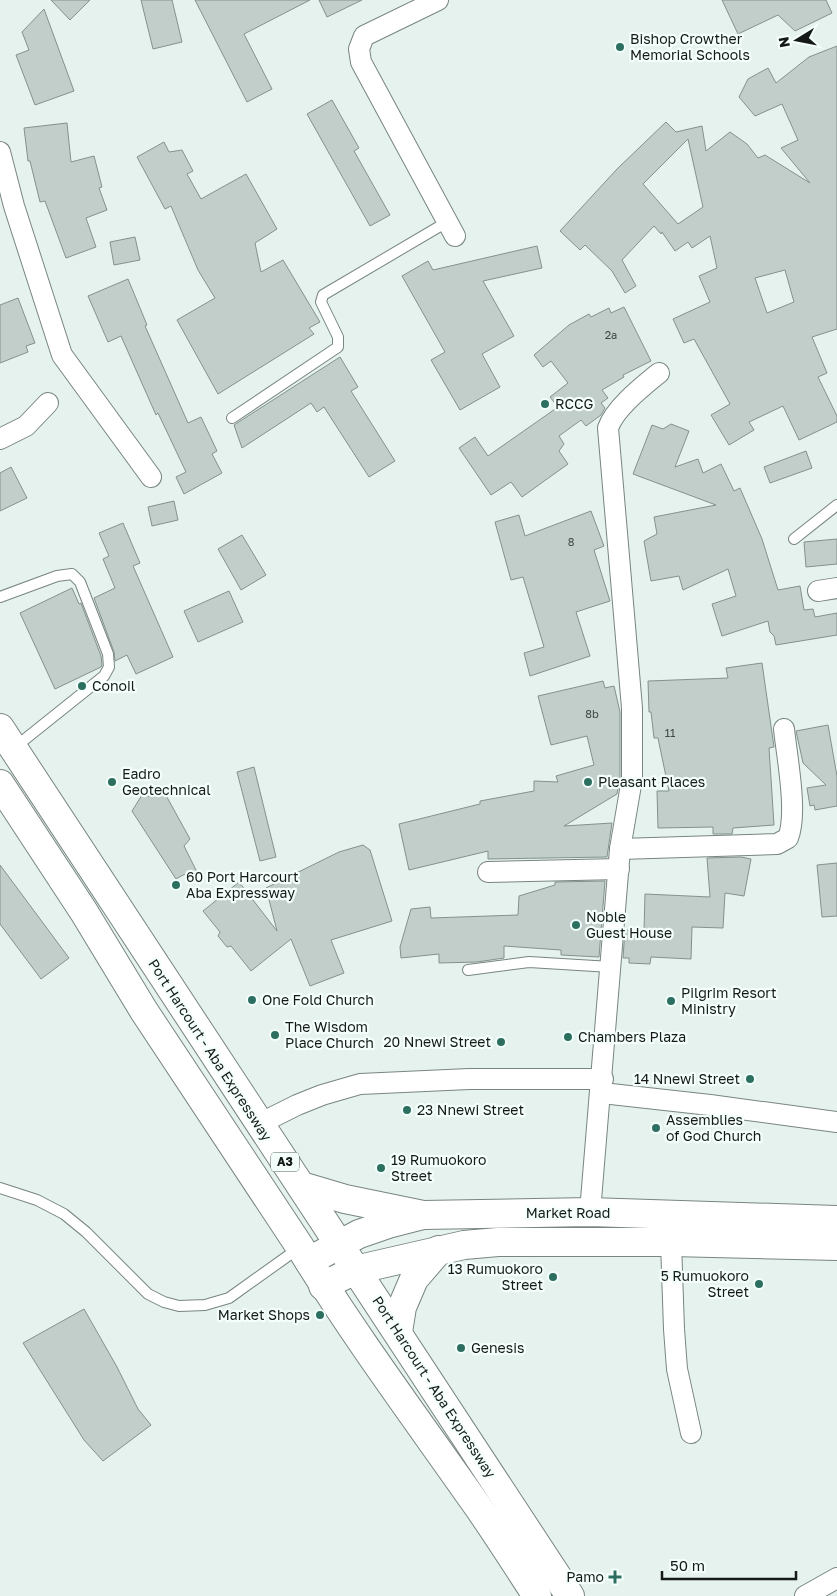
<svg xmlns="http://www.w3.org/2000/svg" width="837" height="1596" font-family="'Golos Text',sans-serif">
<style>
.building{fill:#c1ceca;stroke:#84918d;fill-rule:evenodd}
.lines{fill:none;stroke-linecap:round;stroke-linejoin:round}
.lane-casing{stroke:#788581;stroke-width:12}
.street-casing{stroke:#788581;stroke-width:22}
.primary-casing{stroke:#788581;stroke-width:30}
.highway-casing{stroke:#788581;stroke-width:30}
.lane{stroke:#fff;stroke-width:10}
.street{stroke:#fff;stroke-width:20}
.primary{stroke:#fff;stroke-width:28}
.highway{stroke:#fff;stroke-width:28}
.poi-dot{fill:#2c6f60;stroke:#f4fffc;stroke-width:2}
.labels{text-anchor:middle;stroke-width:4.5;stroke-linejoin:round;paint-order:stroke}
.number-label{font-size:11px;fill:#404744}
.shield{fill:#f4fffc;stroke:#585f5c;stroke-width:1}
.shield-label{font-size:12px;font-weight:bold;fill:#151a18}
.poi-label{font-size:14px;fill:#151a18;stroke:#f4fffc;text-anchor:start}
.street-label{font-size:14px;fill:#151a18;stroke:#f4fffc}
</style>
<rect width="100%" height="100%" fill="#e5f2ee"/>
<g class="building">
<path d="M51 0H90L70 20Z"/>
<path d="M141 0H172L182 42 153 49Z"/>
<path d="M195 0H310L244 34 272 89 247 102Z"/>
<path d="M319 0H362L327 17Z"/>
<path d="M722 0H826L832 13 795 31 778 15 738 34Z"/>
<path d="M44 9 74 91 35 105 16 55 29 50 22 32Z"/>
<path d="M837 46V329L812 337 827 373 818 377 837 416V422L799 440 783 406 749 422 754 430 729 445 711 415 730 404 694 339 684 343 673 319 710 302 699 276 717 268 710 236 692 248 688 242 675 251 662 232 661 234 654 226 622 260 636 286 625 293 612 271 585 245 580 250 560 231 617 169 666 122 676 132 702 126 706 151 730 132 747 144 758 158 765 155 810 183 781 148 798 140 782 104 755 116 739 97 748 79 768 68 776 83 809 57ZM688 139 703 207 678 224 643 184ZM785 270 794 302 767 313 755 278Z"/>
<path d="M332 100 359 148 354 151 390 215 370 226 307 114Z"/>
<path d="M67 123 71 162 94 156 102 187 99 188 107 210 86 218 96 247 66 258 45 201 40 202 30 161H28L24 128Z"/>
<path d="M164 142 169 152 182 150 193 171 187 174 201 199 246 174 277 229 255 243 261 272 283 260 320 322 309 328 314 334 218 394 177 320 215 298 198 270 171 206 165 209 137 157Z"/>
<path d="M135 237 140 260 114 265 110 242Z"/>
<path d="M537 246 542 268 483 281 514 336 482 354 500 387 460 410 431 360 445 352 402 276 428 261 433 270Z"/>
<path d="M128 279 147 325 145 326 188 423 201 417 217 451 212 454 222 473 184 494 176 477 186 472 158 413 156 415 121 336 108 342 88 296Z"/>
<path d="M18 298 35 343 26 346 28 352 0 363V305Z"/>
<path d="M624 307 651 361 623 375 624 377 602 390 608 398 601 403 605 408 601 415 586 426 581 420 559 436 564 444 559 451 568 464 522 497 511 482 491 495 459 448 475 437 488 456 558 407 550 397 568 383 551 361 543 367 534 355 569 325 589 314 591 317 609 308 611 313Z"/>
<path d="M340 357 358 387 351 391 395 461 369 477 324 407 317 412 311 403 242 448 234 425Z"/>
<path d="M671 424 689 431 675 467 698 459 703 473 721 464 734 491 740 488 762 539 778 590 800 586 804 610 813 609 815 617 837 613V635L776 645 774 636 770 632 768 621 722 636 712 604 736 596 728 569 683 590 679 576 651 581 644 541 657 534 654 517 716 505 633 474 652 425 663 429Z"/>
<path d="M806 451 812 468 770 483 764 467Z"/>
<path d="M11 467 27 498 0 511V473Z"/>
<path d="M174 501 178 520 152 526 148 507Z"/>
<path d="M591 511 604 546 594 550 610 601 576 612 590 656 530 676 524 653 544 647 523 577 511 580 495 522 519 515 525 536Z"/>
<path d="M123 523 140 563 133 566 173 657 136 674 127 655 115 661 114 652 94 598 115 588 103 559 109 556 99 533Z"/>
<path d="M242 535 266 575 241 590 218 549Z"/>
<path d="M837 539V564L806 567 804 542Z"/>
<path d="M72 588 79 604 81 603 101 656 102 665 101 667 55 689 20 613Z"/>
<path d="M229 591 243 622 198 642 184 611Z"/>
<path d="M762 663 774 747 769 748 774 825 733 828 732 834H713V827L658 828 657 791H669L658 738H654L651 712H649L648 681 728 678 726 668Z"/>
<path d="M603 681 605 688 614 686 620 712V778L617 794 564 826 612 823 607 857 488 859V851L409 870 399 824 480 804V801L534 791V781L558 782 556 776 594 765 587 736 551 745 538 696Z"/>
<path d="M828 725 837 776V806L815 810 814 805 810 806 807 788 826 785 803 763 796 731Z"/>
<path d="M254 767 276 857 260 861 237 772Z"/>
<path d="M163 790 190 839 184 846 197 872 183 875 176 879 132 811 142 795 154 797Z"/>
<path d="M363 845 370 850 392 921 331 940 344 973 310 986 291 939 251 971 231 946 227 947 218 936 220 932 203 911 239 882 277 931 266 888 339 852Z"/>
<path d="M741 857 751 859 744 896 725 893 723 928 692 927 691 959 651 957 650 964 629 963V958H623L625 930 644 931 645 894 710 897 707 858Z"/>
<path d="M837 863V916L822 917 817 865Z"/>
<path d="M0 865 69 958 41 979 0 924Z"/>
<path d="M605 881 599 957 561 955V950L504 946V958L477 962 439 963V954L401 958 400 947 411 909 430 907 431 918 518 915 519 896 555 885V882Z"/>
<path d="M84 1309 117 1367 138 1409 151 1425 103 1461 84 1440 23 1343Z"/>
</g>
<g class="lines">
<g class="lane-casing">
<g id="lane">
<path d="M232 418 338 347V337L321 302 323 295 447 222"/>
<path d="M794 539 837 505"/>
<path d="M0 597 57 576 72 574 80 582 108 654 109 667 104 676 14 748"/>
<path d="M468 970 529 962 611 967"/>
<path d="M0 1188 37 1200 64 1214 86 1232 148 1294 164 1302 179 1306 205 1305 229 1298 299 1248"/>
</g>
</g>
<g class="street-casing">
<g id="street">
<path d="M438 0 364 36 359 49 361 62 455 236"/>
<path d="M0 152 14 206 62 355 151 477"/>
<path d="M0 439 26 426 48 403"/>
<path d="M818 591 837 588"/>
<path d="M620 849 777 844 788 838C798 813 787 758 784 729"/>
<path d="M488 872 619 869"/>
<path d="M602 1093 710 1105 837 1122"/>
<path d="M259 1124 297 1105 322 1095 360 1084 469 1079H603"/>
<path d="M590 1212 620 849 632 779V708L608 428C615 408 642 387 659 373"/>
<path d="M671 1242 674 1329 677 1369 691 1433"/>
<path d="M805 1596 837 1578"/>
</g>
</g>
<g class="primary-casing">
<g id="primary">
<path d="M309 1261 359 1234 388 1224 423 1215 590 1212 837 1220"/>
<path d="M323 1286 355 1270 464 1245 498 1242H671L837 1246"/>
</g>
</g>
<g class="highway-casing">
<g id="highway">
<path d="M0 728C189 1018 381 1306 570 1596"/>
<path d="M0 784 84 912 144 1011 300 1247C354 1335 415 1417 474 1501 496 1532 516 1564 537 1596"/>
<path d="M301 1186 345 1199 423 1215"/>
<path d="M398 1332 402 1307 414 1279 439 1250"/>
</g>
</g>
<use href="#lane" class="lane"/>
<use href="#street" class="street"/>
<use href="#primary" class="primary"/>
<use href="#highway" class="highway"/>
</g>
<g class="poi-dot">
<circle cx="620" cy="47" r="5"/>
<circle cx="545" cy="404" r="5"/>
<circle cx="82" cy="686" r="5"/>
<circle cx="112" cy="782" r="5"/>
<circle cx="588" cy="782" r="5"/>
<circle cx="176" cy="885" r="5"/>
<circle cx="576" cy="925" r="5"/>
<circle cx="252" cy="1000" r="5"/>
<circle cx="671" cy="1001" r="5"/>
<circle cx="275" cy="1035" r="5"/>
<circle cx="568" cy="1037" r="5"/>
<circle cx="501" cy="1042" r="5"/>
<circle cx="750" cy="1079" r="5"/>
<circle cx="407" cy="1110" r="5"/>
<circle cx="656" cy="1128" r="5"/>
<circle cx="381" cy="1168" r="5"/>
<circle cx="553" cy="1277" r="5"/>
<circle cx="759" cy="1284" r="5"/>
<circle cx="320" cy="1315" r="5"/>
<circle cx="461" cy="1348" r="5"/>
<path d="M612.5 1569.5h5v5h5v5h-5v5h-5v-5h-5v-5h5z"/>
</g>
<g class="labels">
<g class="number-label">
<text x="611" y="339">2a</text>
<text x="571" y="546">8</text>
<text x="592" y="718">8b</text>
<text x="670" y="737">11</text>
</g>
<rect class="shield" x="271" y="1152.5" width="28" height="19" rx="4"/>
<g class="shield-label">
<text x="285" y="1166">A3</text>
</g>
<g class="poi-label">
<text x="630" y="44">Bishop Crowther<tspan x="630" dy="16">Memorial Schools</tspan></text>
<text x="555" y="409">RCCG</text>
<text x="92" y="691">Conoil</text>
<text x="122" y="779">Eadro<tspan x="122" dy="16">Geotechnical</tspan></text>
<text x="598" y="787">Pleasant Places</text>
<text x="186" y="882">60 Port Harcourt<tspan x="186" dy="16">Aba Expressway</tspan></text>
<text x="586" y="922">Noble<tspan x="586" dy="16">Guest House</tspan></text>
<text x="681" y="998">Pilgrim Resort<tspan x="681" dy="16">Ministry</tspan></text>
<text x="262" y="1005">One Fold Church</text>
<text x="285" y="1032">The Wisdom<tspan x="285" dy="16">Place Church</tspan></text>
<text x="578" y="1042">Chambers Plaza</text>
<text x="491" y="1047" text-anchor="end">20 Nnewi Street</text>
<text x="740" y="1084" text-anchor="end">14 Nnewi Street</text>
<text x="417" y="1115">23 Nnewi Street</text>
<text x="666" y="1125">Assemblies<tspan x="666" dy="16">of God Church</tspan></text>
<text x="391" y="1165">19 Rumuokoro<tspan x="391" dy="16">Street</tspan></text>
<text x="543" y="1274" text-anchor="end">13 Rumuokoro<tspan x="543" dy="16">Street</tspan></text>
<text x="749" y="1281" text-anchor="end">5 Rumuokoro<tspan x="749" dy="16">Street</tspan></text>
<text x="310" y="1320" text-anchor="end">Market Shops</text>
<text x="471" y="1353">Genesis</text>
<text x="604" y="1582" text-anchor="end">Pamo</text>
</g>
<g class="street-label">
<text transform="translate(210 1050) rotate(57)" y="5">Port Harcourt - Aba Expressway</text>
<text x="568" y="1218">Market Road</text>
<text transform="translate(434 1387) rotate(57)" y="5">Port Harcourt - Aba Expressway</text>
</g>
</g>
<g transform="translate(797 40) rotate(260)" stroke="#f4fffc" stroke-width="4" paint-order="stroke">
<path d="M0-4L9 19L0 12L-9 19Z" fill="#151a18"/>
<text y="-8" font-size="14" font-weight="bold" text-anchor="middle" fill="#151a18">N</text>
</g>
<path d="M662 1571v8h134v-8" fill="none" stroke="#151a18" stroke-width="2.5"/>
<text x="670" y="1571" font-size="15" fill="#151a18" stroke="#f4fffc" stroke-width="4" paint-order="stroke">50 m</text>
</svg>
